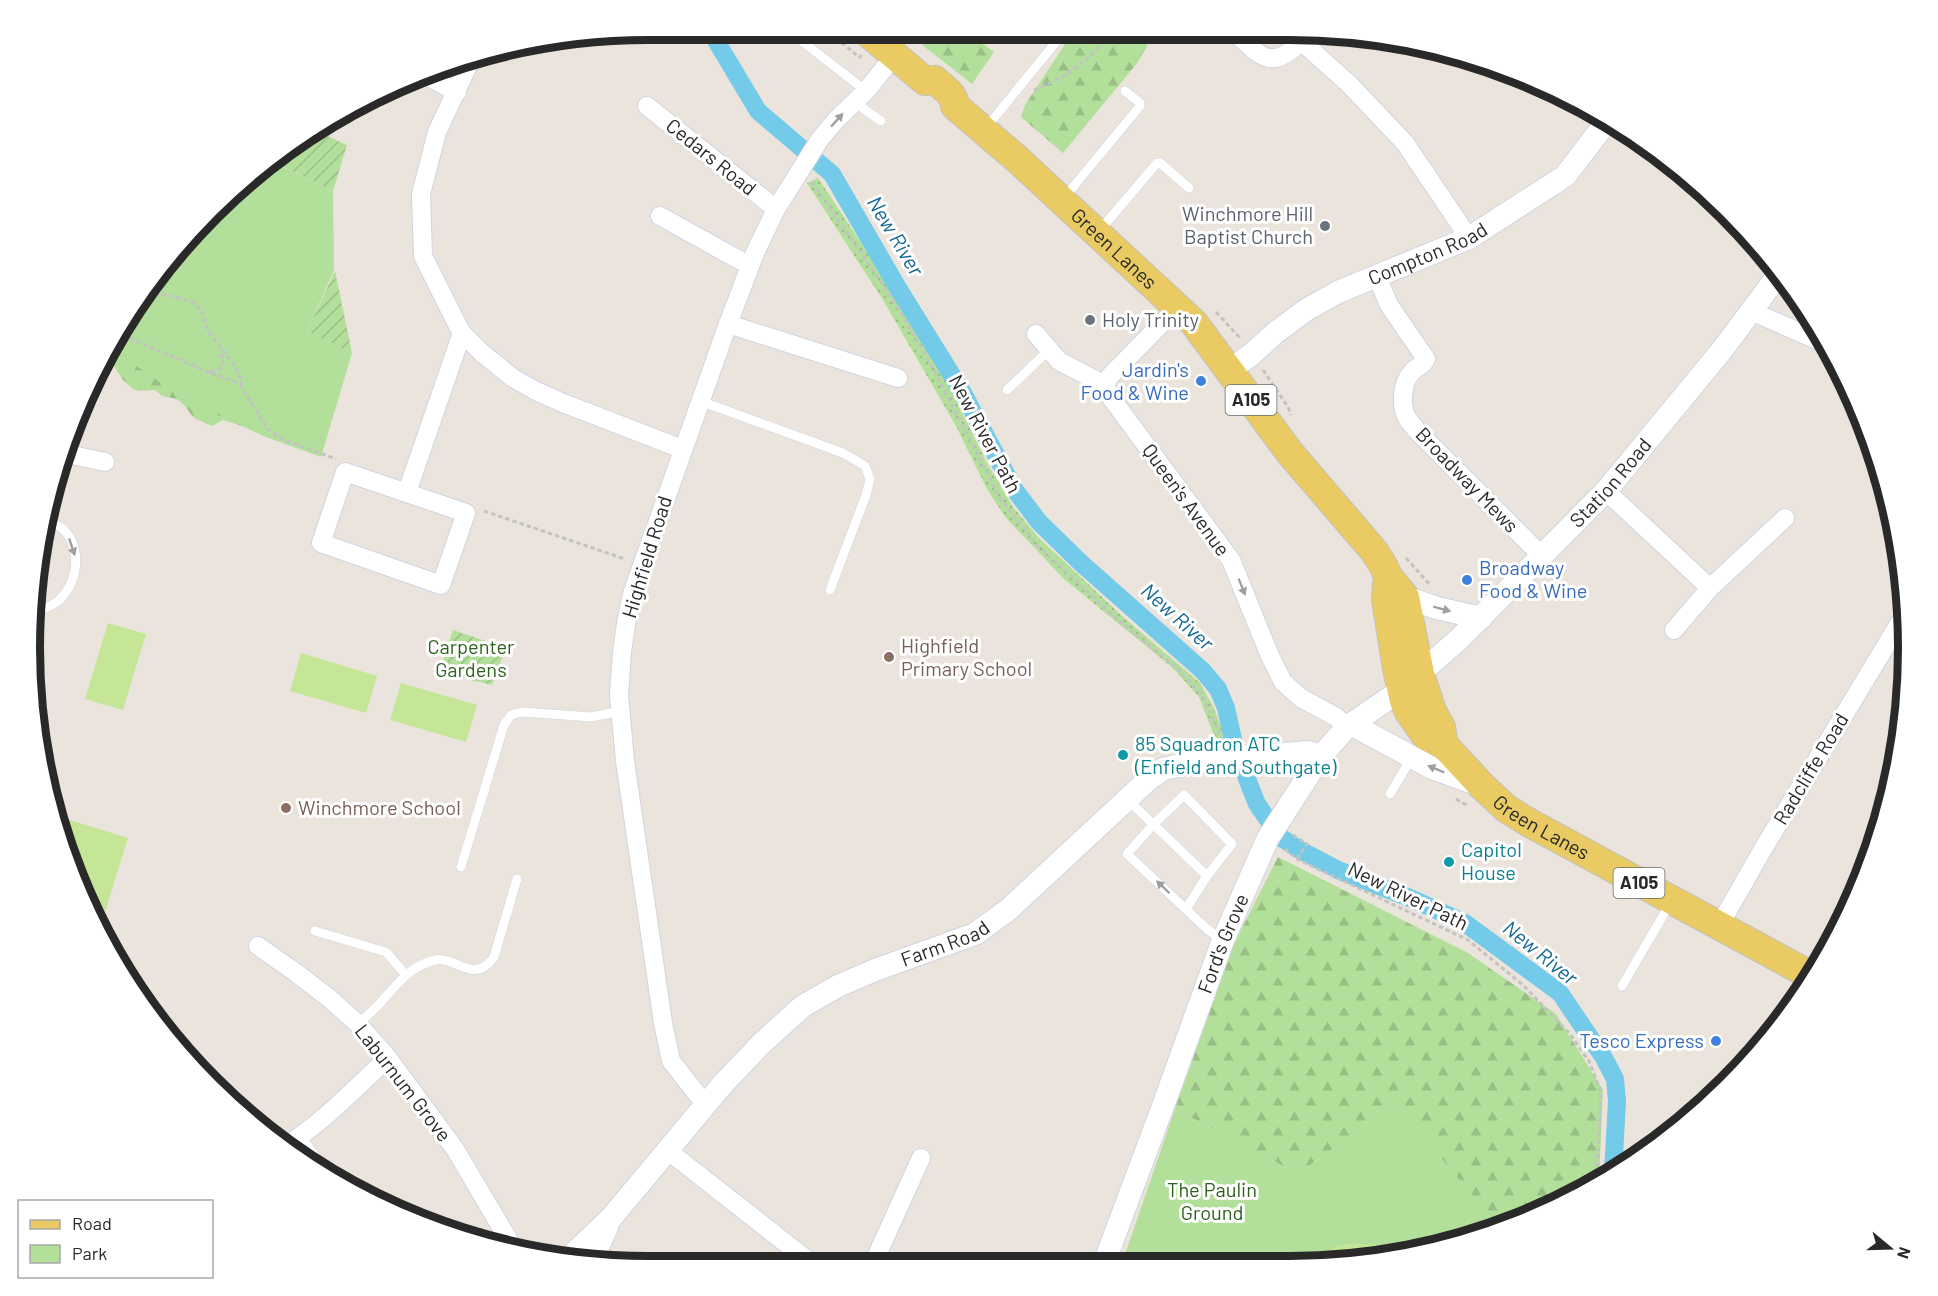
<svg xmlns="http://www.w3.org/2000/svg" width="1938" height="1296" font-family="Barlow,sans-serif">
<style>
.grass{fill:url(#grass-dots)}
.forest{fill:url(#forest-firs)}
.park{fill:#b2df9a}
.garden{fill:url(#garden-furrows)}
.pitch{fill:#c5e697}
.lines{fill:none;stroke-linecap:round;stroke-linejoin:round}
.canal{stroke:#73cae9;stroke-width:18}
.service-casing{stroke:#d1d4e2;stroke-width:10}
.minor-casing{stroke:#d1d4e2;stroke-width:20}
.tertiary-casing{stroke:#d1d4e2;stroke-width:24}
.primary-casing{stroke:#c3c3c3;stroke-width:30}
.path{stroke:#c3c3c3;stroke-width:3;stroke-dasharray:4.5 3;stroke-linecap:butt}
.service{stroke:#fff;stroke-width:9}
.minor{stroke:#fff;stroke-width:18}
.tertiary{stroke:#fff;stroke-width:22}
.primary{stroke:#eaca62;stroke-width:28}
.oneway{fill:#9f9f9f}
.worship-dot{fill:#6b7280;stroke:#fff;stroke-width:2}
.shop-dot{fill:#3f7fe0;stroke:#fff;stroke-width:2}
.education-dot{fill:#8d6e63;stroke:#fff;stroke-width:2}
.culture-dot{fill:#0f9aa8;stroke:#fff;stroke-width:2}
.labels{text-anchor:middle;stroke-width:6;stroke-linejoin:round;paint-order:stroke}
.shield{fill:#fff;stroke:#696969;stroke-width:1.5}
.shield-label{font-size:18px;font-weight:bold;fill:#292929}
.street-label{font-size:20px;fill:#292929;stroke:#fff}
.worship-label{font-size:20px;fill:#5b616d;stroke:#fff;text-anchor:end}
.shop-label{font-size:20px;fill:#366cbe;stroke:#fff;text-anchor:end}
.education-label{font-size:20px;fill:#785e54;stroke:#fff;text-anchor:start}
.park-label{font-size:20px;fill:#2c631d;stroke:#fff}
.culture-label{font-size:20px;fill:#0d838f;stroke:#fff;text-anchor:start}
.water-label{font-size:21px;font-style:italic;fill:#136894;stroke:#fff}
.rim{fill:none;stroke:#292929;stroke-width:8}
</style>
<defs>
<pattern id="grass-dots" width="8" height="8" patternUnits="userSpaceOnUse" patternTransform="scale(1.5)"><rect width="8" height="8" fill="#b2df9a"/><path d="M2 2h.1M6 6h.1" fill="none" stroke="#99bf85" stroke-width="1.8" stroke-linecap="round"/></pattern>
<pattern id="forest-firs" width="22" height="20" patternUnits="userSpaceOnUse" patternTransform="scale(1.5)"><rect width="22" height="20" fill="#b2df9a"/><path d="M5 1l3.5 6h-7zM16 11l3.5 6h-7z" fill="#99bf85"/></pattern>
<pattern id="garden-furrows" width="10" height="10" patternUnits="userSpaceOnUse" patternTransform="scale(1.5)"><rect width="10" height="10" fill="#b2df9a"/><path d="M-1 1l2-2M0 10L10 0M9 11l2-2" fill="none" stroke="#99bf85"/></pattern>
</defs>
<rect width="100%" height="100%" fill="#ebe4dc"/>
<path class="grass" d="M818 178 913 321 949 386 987 463 1013 507 1038 537 1121 615 1200 683 1213 706 1230 750 1221 753 1199 697 1173 668 1064 579 1006 518 987 489 956 426 883 300 807 183Z"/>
<g class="forest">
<path d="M1155 31 1138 62 1063 153 1021 117 1025 105 1073 32Z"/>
<path d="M967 32 994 52 972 84 907 33Z"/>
<path d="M136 309H137L242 426 223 420 212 426 194 418 184 405 177 399 162 396 155 390 139 391 133 389 123 380 108 357Z"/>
<path d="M1278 857 1468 953 1556 1014 1603 1090 1599 1180 1527 1219 1498 1227 1396 1103 1298 1174 1175 1109 1234 944Z"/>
</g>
<g class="park">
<path d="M270 161 333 191 334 270 307 331 352 353 321 457 266 437 242 426 167 387 113 350 158 272 240 184Z"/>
<path d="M1396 1103 1498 1227 1411 1254 1290 1266H1121L1175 1109 1298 1174Z"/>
</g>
<g class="garden">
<path d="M314 130 347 145 333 191 271 161 304 134Z"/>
<path d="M335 271 352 353 307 331Z"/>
<path d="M453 630 506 648 492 685 439 672Z"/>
</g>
<g class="pitch">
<path d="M108 623 146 634 123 710 85 699Z"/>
<path d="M301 653 377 676 366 713 290 691Z"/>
<path d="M401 683 477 705 466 742 390 720Z"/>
<path d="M54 815 128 838 100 928 63 847Z"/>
<path d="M1349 1244C1370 1243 1388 1245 1407 1254L1311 1264 1334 1247Z"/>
</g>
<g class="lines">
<path class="canal" d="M712 34 758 111 832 174 898 288 963 393 1014 489 1039 522 1081 563 1203 671 1218 689 1226 708 1235 748 1257 804 1280 837 1300 850 1338 870 1410 898 1465 923 1560 993 1604 1058 1615 1079 1617 1101 1613 1173"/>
<g class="service-casing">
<g id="service">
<path d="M803 42 866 91"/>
<path d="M854 102 881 121"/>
<path d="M986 128 1064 32"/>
<path d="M1064 198 1140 106V103L1125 91"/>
<path d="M1100 230 1157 163H1160L1189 188"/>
<path d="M1007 390 1049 350"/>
<path d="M700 401 843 453 865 466 870 479 866 495 830 590"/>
<path d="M31 607C37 608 44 609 50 606 76 593 84 554 66 532 60 526 53 523 46 519"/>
<path d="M1390 794 1412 757"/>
<path d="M1127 799 1207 876 1186 909"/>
<path d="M461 867 504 725 511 715 522 712 591 717 621 711"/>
<path d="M1207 876 1232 844 1184 795 1153 825 1127 854 1207 929 1223 940"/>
<path d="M315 931 386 952 405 974"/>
<path d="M1622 986 1671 902"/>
<path d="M358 1024C366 1017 374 1010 381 1002 398 983 410 966 435 960 454 955 474 986 494 957L517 879"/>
<path d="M301 1136 329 1176"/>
</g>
</g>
<g class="minor-casing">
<g id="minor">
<path d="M1232 30C1259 54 1270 74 1301 41"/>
<path d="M1308 32 1301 41 1349 84 1405 143 1469 238"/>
<path d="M472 57 437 132 421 194 423 256 455 320 462 333 482 353 513 378 536 391 563 403 682 449"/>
<path d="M425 75 457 92"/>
<path d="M647 106 776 209"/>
<path d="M660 216 750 266"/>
<path d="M1377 276 1389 305 1426 359C1423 366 1417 366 1412 372 1402 382 1400 405 1407 418 1410 423 1415 428 1419 433L1542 556"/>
<path d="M1178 307 1110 376 1105 385 1109 395 1231 560 1270 656 1283 682 1301 698 1336 717 1347 727"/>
<path d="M1751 311 1824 343"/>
<path d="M728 324 898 378"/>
<path d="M1036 334 1059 361 1105 385"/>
<path d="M63 453 105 462"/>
<path d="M345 472 466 513 441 585 321 543Z"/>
<path d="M1606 491 1710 588"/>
<path d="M407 492 462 333"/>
<path d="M1674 630 1710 588 1785 518"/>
<path d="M1719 926 1763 849 1905 614"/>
<path d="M258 946 295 972 329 998 358 1024 388 1058 455 1149 514 1249"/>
<path d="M705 1104 671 1061 663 1023 625 761 619 695 622 652 627 617 633 591 728 324 755 253 776 209 820 139 836 120 866 91 895 55"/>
<path d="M285 1146C323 1123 355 1088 388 1058"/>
<path d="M667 1150 815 1266"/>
<path d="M872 1266 921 1158"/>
</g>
</g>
<g class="tertiary-casing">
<g id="tertiary">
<path id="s1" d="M1230 370 1252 354 1275 333 1306 310 1338 292 1469 238 1565 176 1608 120"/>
<path d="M1405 597 1437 608 1481 618"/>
<path d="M1351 724 1432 768 1479 785"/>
<path id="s2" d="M569 1258 611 1218 722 1085 761 1044 803 1006 838 986 875 970 975 934 1008 910 1149 779 1163 769 1193 762 1308 752 1321 756"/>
<path d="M592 1261 607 1227"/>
<path id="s3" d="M1103 1266 1163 1106 1223 940 1268 838 1321 756 1347 727 1401 690 1459 639 1606 491 1722 350 1779 274"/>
</g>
</g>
<g class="primary-casing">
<g id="primary">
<path id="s4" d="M868 33 925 81 935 80C944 89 954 93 955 106L1017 159 1194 323 1290 453 1374 551 1383 565 1388 576 1405 597 1420 674 1432 711 1441 727 1444 745"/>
<path id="s5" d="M1387 584 1386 600 1397 669 1404 701 1409 712 1426 736 1444 745 1482 786 1507 809 1528 822 1812 976"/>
</g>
</g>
<g class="path">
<path d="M830 33 859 57 862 56"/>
<path d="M1034 90 1063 77 1089 57 1114 31"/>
<path d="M812 182 894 301 935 372 1000 498 1037 545 1116 618 1178 669 1202 695 1223 741"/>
<path d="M147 290 194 302 203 314 207 329 236 367 243 387"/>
<path d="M1216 312 1240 338"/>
<path d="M122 335 208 372 239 383 268 429 276 435 287 441 336 459"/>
<path d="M1263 370 1288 407 1291 415"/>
<path d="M210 372 218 370 223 364 220 348"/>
<path d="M484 511 625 559"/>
<path d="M1406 558 1429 584"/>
<path d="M1456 799 1468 806"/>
<path d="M1293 835 1307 844 1297 859"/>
<path d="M1285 849 1297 859 1468 940 1523 985 1570 1034 1589 1061 1601 1092 1597 1181"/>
</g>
<use href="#service" class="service"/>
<use href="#minor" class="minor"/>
<use href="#tertiary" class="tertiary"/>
<use href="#primary" class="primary"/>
</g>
<defs><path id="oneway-solid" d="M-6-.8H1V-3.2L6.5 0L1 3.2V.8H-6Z" transform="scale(1.5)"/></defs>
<g class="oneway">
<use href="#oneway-solid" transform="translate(837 120) rotate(-48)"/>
<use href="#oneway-solid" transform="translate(72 547) rotate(71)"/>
<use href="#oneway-solid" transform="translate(1242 587) rotate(68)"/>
<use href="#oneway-solid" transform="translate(1442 609) rotate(15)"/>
<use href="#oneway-solid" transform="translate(1436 769) rotate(-157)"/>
<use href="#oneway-solid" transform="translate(1163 887) rotate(-136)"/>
</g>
<g class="worship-dot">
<circle cx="1325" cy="226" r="6"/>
<circle cx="1090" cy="320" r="6"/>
</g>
<g class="shop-dot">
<circle cx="1201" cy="381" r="6"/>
<circle cx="1467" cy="580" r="6"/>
<circle cx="1716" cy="1041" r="6"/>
</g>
<g class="education-dot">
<circle cx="889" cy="657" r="6"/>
<circle cx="286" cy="808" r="6"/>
</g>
<g class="culture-dot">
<circle cx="1123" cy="755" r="6"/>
<circle cx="1449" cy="862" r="6"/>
</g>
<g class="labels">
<g class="shield">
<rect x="1225.5" y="385" width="51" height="30" rx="4.5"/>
<rect x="1613.5" y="868" width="51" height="30" rx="4.5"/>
</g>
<g class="shield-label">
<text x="1251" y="406">A105</text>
<text x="1639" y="889">A105</text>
</g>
<g class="street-label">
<text transform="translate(711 157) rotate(39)" y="7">Cedars Road</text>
<text dy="7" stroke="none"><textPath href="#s4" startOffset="332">Green Lanes</textPath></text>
<text dy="7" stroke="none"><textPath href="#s1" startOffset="231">Compton Road</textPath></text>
<text transform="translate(985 434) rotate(62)" y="7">New River Path</text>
<text transform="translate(1467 480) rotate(46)" y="7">Broadway Mews</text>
<text dy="7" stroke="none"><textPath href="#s3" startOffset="956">Station Road</textPath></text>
<text transform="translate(1186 500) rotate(54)" y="7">Queen's Avenue</text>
<text transform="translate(647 557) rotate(-73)" y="7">Highfield Road</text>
<text transform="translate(1811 769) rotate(-59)" y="7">Radcliffe Road</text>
<text dy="7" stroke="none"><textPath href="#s5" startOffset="309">Green Lanes</textPath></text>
<text transform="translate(1408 896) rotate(26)" y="7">New River Path</text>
<text dy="7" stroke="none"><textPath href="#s2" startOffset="500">Farm Road</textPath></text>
<text dy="7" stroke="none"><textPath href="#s3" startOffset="344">Ford's Grove</textPath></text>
<text transform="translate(403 1083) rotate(52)" y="7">Laburnum Grove</text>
</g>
<g class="worship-label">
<text x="1313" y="221">Winchmore Hill<tspan x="1313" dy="23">Baptist Church</tspan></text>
<text x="1102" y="327" text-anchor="start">Holy Trinity</text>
</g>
<g class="shop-label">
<text x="1189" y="377">Jardin's<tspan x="1189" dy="23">Food &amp; Wine</tspan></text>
<text x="1479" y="575" text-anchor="start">Broadway<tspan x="1479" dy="23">Food &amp; Wine</tspan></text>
<text x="1704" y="1048">Tesco Express</text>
</g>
<g class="education-label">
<text x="901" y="653">Highfield<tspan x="901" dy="23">Primary School</tspan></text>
<text x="298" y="815">Winchmore School</text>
</g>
<g class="park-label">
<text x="471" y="654">Carpenter<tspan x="471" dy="23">Gardens</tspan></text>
<text x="1212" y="1197">The Paulin<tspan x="1212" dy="23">Ground</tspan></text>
</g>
<g class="culture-label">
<text x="1135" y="751">85 Squadron ATC<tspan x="1135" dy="23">(Enfield and Southgate)</tspan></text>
<text x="1461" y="857">Capitol<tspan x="1461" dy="23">House</tspan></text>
</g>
<g class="water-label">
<text transform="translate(895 236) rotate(59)" y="7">New River</text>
<text transform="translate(1177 617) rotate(42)" y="7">New River</text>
<text transform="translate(1540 953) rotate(39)" y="7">New River</text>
</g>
</g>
<path d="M0 0H1938V1296H0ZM648 40H1290A608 608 0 0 1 1898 648V648A608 608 0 0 1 1290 1256H648A608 608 0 0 1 40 648V648A608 608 0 0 1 648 40Z" fill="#fff" fill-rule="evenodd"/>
<path class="rim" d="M648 40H1290A608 608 0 0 1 1898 648V648A608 608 0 0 1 1290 1256H648A608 608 0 0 1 40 648V648A608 608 0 0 1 648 40Z"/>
<rect x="18" y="1200" width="195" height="78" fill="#ffffff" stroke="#a9a9a9" stroke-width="1.5"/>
<rect x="30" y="1220" width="30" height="9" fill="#eaca62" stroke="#a9a9a9" stroke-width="1.5"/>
<text x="72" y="1230" font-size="18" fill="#292929">Road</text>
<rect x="30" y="1245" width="30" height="18" fill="#b2df9a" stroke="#a9a9a9" stroke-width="1.5"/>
<text x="72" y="1260" font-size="18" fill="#292929">Park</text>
<g transform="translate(1890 1248) rotate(109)" stroke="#ffffff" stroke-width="4.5" paint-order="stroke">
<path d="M0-4.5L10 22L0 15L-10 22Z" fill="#292929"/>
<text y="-9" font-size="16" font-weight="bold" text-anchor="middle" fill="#292929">N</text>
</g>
</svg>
